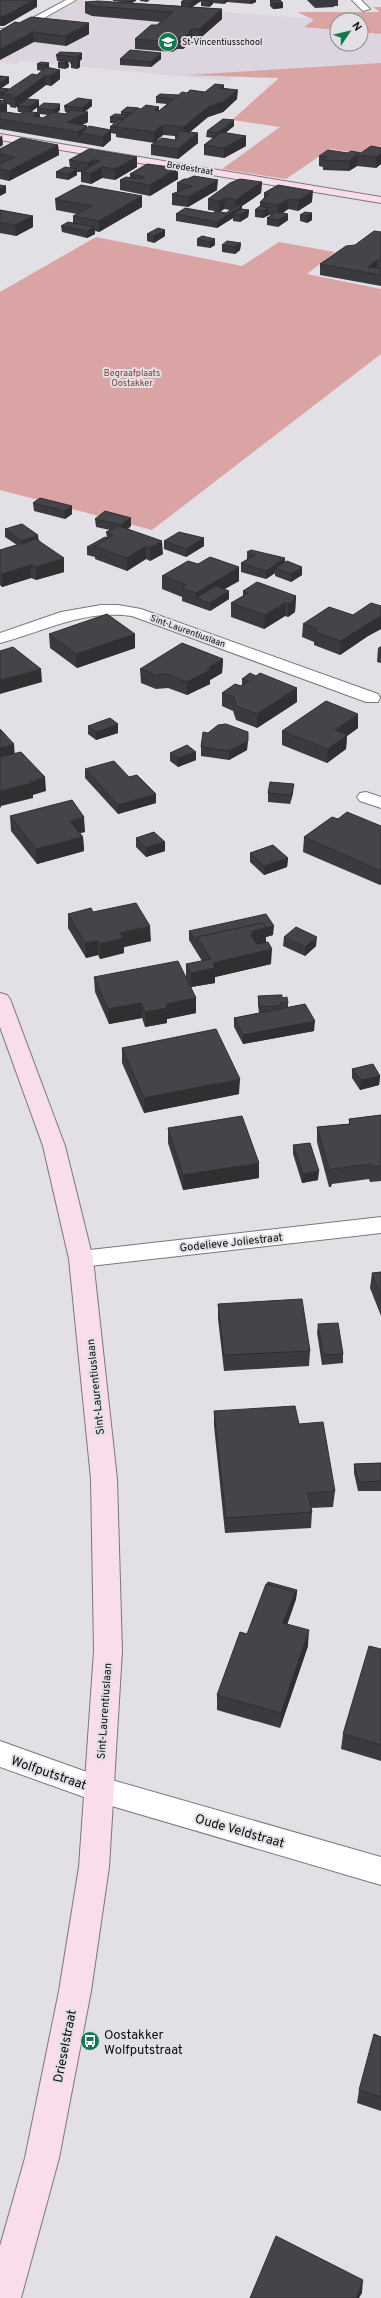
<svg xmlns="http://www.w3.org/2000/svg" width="381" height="2298" font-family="Overpass,sans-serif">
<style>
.built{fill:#dcd4df}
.green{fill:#d9a4a3}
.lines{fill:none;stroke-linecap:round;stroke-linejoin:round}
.street-casing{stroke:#7a777c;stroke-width:2}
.secondary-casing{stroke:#7a777c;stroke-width:2}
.street{fill:#fff;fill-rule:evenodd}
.secondary{fill:#faddec;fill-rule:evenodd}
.wall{fill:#3b3b3f;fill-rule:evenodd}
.shaded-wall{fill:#303033}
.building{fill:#454549;stroke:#303033}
.labels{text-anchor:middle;stroke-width:4;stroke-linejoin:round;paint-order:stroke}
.far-poi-label{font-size:9px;fill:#0c0b0d;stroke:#e3e0e5;text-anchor:start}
.far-street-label{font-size:9px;fill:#0c0b0d;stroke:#e3e0e5}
.far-park-label{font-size:9px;fill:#86373b;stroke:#e3e0e5}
.street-label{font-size:11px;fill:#0c0b0d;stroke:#e3e0e5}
.near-street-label{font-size:13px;fill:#0c0b0d;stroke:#e3e0e5}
.near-poi-label{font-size:13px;fill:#0c0b0d;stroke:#e3e0e5;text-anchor:start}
</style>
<rect width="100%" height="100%" fill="#e3e0e5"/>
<path class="built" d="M80 0 337 21V44H361V23L381 24V65L256 78 233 76 228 81 21 61 17 64 0 62V40Z"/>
<g class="green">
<path d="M373 7H381V34L361 32V20H337V30L304 27 314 20 297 12H380Z"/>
<path d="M381 63V157L330 149 286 179 222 169 280 127 232 120 279 78 187 75Z"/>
<path d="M96 237 242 266 279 242 335 252 307 274 381 289V354L152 530 0 490V292Z"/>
</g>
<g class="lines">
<g class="street-casing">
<g id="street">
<path d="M66 0H76L19 32 0 35V29L14 28Z"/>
<path d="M352 0H361L370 9 363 11Z"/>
<path d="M101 605H118L141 609 378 694 380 698 378 702H366L132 616C84 609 45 631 0 643V633L61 612Z"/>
<path d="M366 792 381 797V808L360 801 357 797 360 793Z"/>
<path d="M381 1217V1233L81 1267 73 1265 69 1259 73 1253 81 1251Z"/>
<path d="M0 1741 98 1776 381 1857V1885L98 1802 0 1767Z"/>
</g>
</g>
<g class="secondary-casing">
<g id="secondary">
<path d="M0 134 381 197V203L0 140Z"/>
<path d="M0 993 7 995 10 999 65 1146 93 1259 117 1479 122 1651 109 1867 91 1991 59 2158 21 2298H0V2246L25 2158 59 1991 79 1867 94 1651 91 1479 69 1259 43 1146 0 1027Z"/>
</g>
</g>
<use href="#street" class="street"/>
<use href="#secondary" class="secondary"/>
</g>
<g class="wall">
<path d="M113 0H136L132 3 181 6V2L184 0H213V4L209 7 201 6V1L192 7 222 9V19L198 40 192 39 191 40V42L183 49H177L172 52 135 49V39L157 25 161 22 92 16 85 13V2H121L113 1Z"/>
<path d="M140 0H150L147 2 140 1Z"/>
<path d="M213 0H256V2L251 4 227 2 224 4 213 3Z"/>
<path d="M270 0 283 8 273 9 270 6Z"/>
<path d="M307 0H338V6H334V7L315 8Z"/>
<path d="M15 22 89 34 66 46 34 42Z"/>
<path d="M82 53V59L80 61V67L77 69 71 68V62H68L69 67 65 69 58 68V63L59 61H57L56 55Z"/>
<path d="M120 59H161L151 67 120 65Z"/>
<path d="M49 63V68L60 70V79L51 86 46 85 27 99 39 106 31 112H37V108L60 110 57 113 65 114 68 112H65L64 106 92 100V106L84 112H88V122L82 125 87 126V128L110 130V127L114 123H110V117L121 114V112L139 109H141L159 107V111L167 104 156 103V97L178 95 187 93 205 92 224 85V88L237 99 223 112 208 117 190 132 198 133V143L178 159 151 155V145L175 140V136L163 135 154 143 116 137V134L111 133V140L103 147 0 129V100L3 101V99H0V76L9 77V83L1 88 9 89V90L37 75 42 71 37 70V64ZM7 104 10 105V107L15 108 17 106 18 112H22L19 114 6 112 7 111ZM40 114 48 115 43 118H40Z"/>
<path d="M234 126 225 133 246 136V146L224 158 204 155V145L213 138 206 137 207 131Z"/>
<path d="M58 145 59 155 9 181 0 179V149Z"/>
<path d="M381 148V164L376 168 357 166 349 171 323 170V167L319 166V156L348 153H361Z"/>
<path d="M137 157V167L115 180 102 178 91 184 81 182V172H77V175L68 180 56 178V172L70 168 69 160Z"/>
<path d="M178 168V179L150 196 120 190V180L130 177V174Z"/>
<path d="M262 182 261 193 242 206V209L249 210 248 217 240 222 233 221V218L217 228 176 221V214L213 213 215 211 208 210V199ZM224 209 230 210 226 213 220 212Z"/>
<path d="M177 183 217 190 188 207 172 205V194L177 192Z"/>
<path d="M264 193 312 202 298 211 288 209 283 213 288 220 278 227 267 225V218L272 215H269L263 218 255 217V210L260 206V202L264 198Z"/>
<path d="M142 196V207L99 232 95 231V234L87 238 62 232 61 226 73 223V216L77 214 56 210 55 199Z"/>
<path d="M0 210 33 216V227L16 236 0 233Z"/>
<path d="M312 213V220L307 223 300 221V215Z"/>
<path d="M165 230V236L154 243 147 241V234Z"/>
<path d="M381 232V286L320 275V264Z"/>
<path d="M197 239H215V245L210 248 197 246Z"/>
<path d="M241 243 240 250 235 254 222 252V245Z"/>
<path d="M40 498 72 514 65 519 34 511 33 503Z"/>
<path d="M131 518V526L128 529 163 554 150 561 146 559 127 571 95 559V557L87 555V547L107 537 106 532 110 530 96 527 95 519Z"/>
<path d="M5 529 39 540 64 572 36 580 31 578 2 587 0 585V550L17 545 5 537Z"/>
<path d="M204 538V546L186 557 164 549V541Z"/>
<path d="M247 552 285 562 302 575 291 582 275 576V573L266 579 241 572V563L247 560Z"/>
<path d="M162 576 239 581 224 589 229 599 210 611 182 601V597L162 589Z"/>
<path d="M243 591 296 596 295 612 288 617 285 616 264 629 231 617V603L243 596Z"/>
<path d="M381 606V629L368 636 340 655 314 645V642L302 637 303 624 353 615Z"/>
<path d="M49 634H135V648L77 668 50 648Z"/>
<path d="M381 646V663L377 662 378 648Z"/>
<path d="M223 659 222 673 210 680V684L187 695 168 688 156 689 141 683 140 669Z"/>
<path d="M256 676 297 688V702L257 728 236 720 233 711 222 706V693L242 685V679Z"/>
<path d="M88 726 118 733 96 740 88 734Z"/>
<path d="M358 728 347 736 346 749 327 763 282 745V731Z"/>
<path d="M248 732 247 750 229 760 201 756V747Z"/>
<path d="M196 752V760L178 767 170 761V753Z"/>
<path d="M85 769 129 777 156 794V803L118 814 85 778Z"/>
<path d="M268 793H293L290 804 268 802Z"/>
<path d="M10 816 85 832 80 833 83 837 84 851 37 864 11 831Z"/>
<path d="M381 826V884L380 885 303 852 304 837Z"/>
<path d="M136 838 165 842V851L146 857 136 847Z"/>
<path d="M250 853 288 858 287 867 264 875 250 862Z"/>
<path d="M93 912 151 941 124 947V953L100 959 98 955 86 958 68 928V914Z"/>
<path d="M189 931 273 935 266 937V942L271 964 215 977V983L191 987 196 998V1013L167 1019V1023L145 1027 142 1018 109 1024 95 992 94 977H186V964L202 961 189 940Z"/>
<path d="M284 937 316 946 305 956 283 946Z"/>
<path d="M258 996 282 998 288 1003V1007L314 1031 243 1044 234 1027V1018L259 1013 258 1005Z"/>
<path d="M122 1048 239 1094 144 1113 122 1063Z"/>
<path d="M352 1069 380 1076 379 1085 360 1090 352 1078Z"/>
<path d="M381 1115V1181L370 1182 369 1179 332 1184 331 1187H329L317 1142V1127L349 1124V1119Z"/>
<path d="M168 1128 259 1178 183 1190 168 1143Z"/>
<path d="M293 1145 318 1180 302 1183 293 1154Z"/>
<path d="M381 1272V1316L370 1288 372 1273Z"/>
<path d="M218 1304 310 1351 309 1366 224 1371 218 1319Z"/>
<path d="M318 1324 343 1354V1363L322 1365 317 1333Z"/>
<path d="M214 1411 299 1424 335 1491 333 1507 311 1508 312 1512 311 1528 225 1533 214 1426Z"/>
<path d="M381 1463V1491H358L354 1473V1464Z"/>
<path d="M297 1590 296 1599 287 1625 308 1646 280 1728 217 1710V1695Z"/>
<path d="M381 1649V1761L341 1749 343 1734Z"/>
<path d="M381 2037V2111L357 2103 359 2090Z"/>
</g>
<g class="shaded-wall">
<path d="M34 0H37V7L4 26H0V17Z"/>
<path d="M131 0H136V1L131 3Z"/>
<path d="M195 0H203H201V1L189 9V3Z"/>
<path d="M211 0H213V4L209 7V1Z"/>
<path d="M224 0H227V2L224 4Z"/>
<path d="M251 0H256V2L251 4Z"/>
<path d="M274 3H283V8L273 9Z"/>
<path d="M222 9V19L198 40 199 29Z"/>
<path d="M89 23V34L66 46 65 36Z"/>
<path d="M192 29V39L191 40V42L183 49V38Z"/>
<path d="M33 32 34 42 0 60V49Z"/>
<path d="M176 38 177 49 172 52V42Z"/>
<path d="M82 53V59L77 63V57Z"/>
<path d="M161 53V59L151 67V62Z"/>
<path d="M68 61 69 67 65 69V63Z"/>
<path d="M80 61V67L77 69V63Z"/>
<path d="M49 63V68L46 71 45 65Z"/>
<path d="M60 70V79L51 86 50 76Z"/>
<path d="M45 76 46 85 15 108V98Z"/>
<path d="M9 77V83L0 89V83Z"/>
<path d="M9 89V95L2 94 3 99H2L1 93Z"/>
<path d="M238 90 237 99 223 112 208 117 184 137V127L208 107Z"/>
<path d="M39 100V106L29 113V107Z"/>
<path d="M92 100V106L82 114V108Z"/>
<path d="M7 101V111L0 116V106Z"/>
<path d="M60 104V110L53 116V110Z"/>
<path d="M159 107V116L154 110Z"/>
<path d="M88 112V122L70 131 67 122Z"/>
<path d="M39 113 40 123 33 116Z"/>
<path d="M234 120V126L218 139V133Z"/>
<path d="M163 125V135L154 143V132Z"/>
<path d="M87 126V132L81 133V140V137L78 136V143V132Z"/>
<path d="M111 130V140L103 147V137Z"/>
<path d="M198 133V143L178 159V149Z"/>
<path d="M2 135 3 145 0 147V137Z"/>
<path d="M246 136V146L224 158V148Z"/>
<path d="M58 145 59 155 9 181V171Z"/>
<path d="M381 154V164L376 168V157Z"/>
<path d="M357 155V166L349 171V161Z"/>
<path d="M137 157V167L115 180V169Z"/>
<path d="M94 160V170L88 173V163Z"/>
<path d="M102 167V178L91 184 90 174Z"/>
<path d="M178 168V179L150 196V185Z"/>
<path d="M77 169V175L68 180V174Z"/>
<path d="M218 180 217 190 188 207V197Z"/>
<path d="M262 182 261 193 242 206V212L233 214V218L217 228V222L235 210 236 200Z"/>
<path d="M6 186V193L0 196V189Z"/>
<path d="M313 191 312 202 298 211V200Z"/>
<path d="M142 196V207L99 232V221Z"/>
<path d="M225 198 224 209 219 212 220 201Z"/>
<path d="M288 199V209L278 216V205Z"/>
<path d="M269 208V215L263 218V211Z"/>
<path d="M249 210 248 217 240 222V215Z"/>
<path d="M312 213V220L307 223V216Z"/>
<path d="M288 214V220L278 227 279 220Z"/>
<path d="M33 216V227L16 236 15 225Z"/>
<path d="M94 227 95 234 87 238V231Z"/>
<path d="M165 230V236L154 243V236Z"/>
<path d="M215 239V245L210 248V242Z"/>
<path d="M241 243 240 250 235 254V247Z"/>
<path d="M377 260 376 271 368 267Z"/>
<path d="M72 506V514L65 519 64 511Z"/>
<path d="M131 518V526L122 533 121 525Z"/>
<path d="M38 535 39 543 23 549 22 541Z"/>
<path d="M204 538V546L186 557V549Z"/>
<path d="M162 541 163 554 150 561V548Z"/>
<path d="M146 546V559L127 571V558Z"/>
<path d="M64 558V572L36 580V567Z"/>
<path d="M285 558V567L275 568V573L266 579V571Z"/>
<path d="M31 565V578L2 587V574Z"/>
<path d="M239 567V581L204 601 196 598V606V593Z"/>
<path d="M302 567V575L291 582V574Z"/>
<path d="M229 591V599L210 611V603Z"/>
<path d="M296 596 295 612 288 617V604L293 598Z"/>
<path d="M285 603V616L264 629 265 615Z"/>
<path d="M381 616V629L368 636 340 655 341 641 369 623Z"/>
<path d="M135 634V648L77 668 76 654Z"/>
<path d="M223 659 222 673 210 680V684L187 695V682Z"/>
<path d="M41 669 42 682 0 694V680Z"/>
<path d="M297 688V702L257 728V714Z"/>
<path d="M358 714V728L347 736 346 749 327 763 328 749 335 730Z"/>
<path d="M118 724V733L96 740V732Z"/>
<path d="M248 741 247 750 229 760V751Z"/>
<path d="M14 744 15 758 0 762V748Z"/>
<path d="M196 752V760L178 767V758Z"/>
<path d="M45 777 46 791 33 795V798L1 806V807L0 808V791Z"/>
<path d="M294 784 293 793 290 804 291 795Z"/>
<path d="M156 794V803L118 814V805Z"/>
<path d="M84 817 85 832 71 835 70 821Z"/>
<path d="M83 837 84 851 37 864 36 849Z"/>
<path d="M165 842V851L146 857V848Z"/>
<path d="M288 858 287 867 264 875V866Z"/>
<path d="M381 872V884L380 885Z"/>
<path d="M150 926 151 941 124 947V953L100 959V944L120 933Z"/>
<path d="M274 926 273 935 266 937V942L253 946 200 942Z"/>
<path d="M317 937 316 946 305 956V947Z"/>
<path d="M98 941V955L86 958 85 943Z"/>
<path d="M272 949 271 964 215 977V983L191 987V973L213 963Z"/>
<path d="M196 998V1013L167 1019V1023L145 1027V1012L166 1004Z"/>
<path d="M141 1003 142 1018 109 1024 108 1009Z"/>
<path d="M315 1021 314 1031 243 1044V1035Z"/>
<path d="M380 1076 379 1085 360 1090 361 1080Z"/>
<path d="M240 1079 239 1094 144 1113V1098Z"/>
<path d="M259 1163V1178L183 1190V1175Z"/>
<path d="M319 1171 318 1180 302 1183 303 1174Z"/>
<path d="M297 1590 296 1599 282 1639 283 1623 295 1592Z"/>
<path d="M309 1630 308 1646 280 1728 281 1713Z"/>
<path d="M363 2280 362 2293 359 2298H356Z"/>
</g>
<g class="building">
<path d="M0 0H34L3 17H0Z"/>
<path d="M184 0H195L189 3 181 2Z"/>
<path d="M201 0H211L209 1Z"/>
<path d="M270 0H280L283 3H274Z"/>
<path d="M98 1 222 9 199 29H192L189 31H191L183 38H176L172 42 135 39 151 25H157L173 12 91 6 85 2Z"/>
<path d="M31 17 89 23 65 36 33 32 0 49V31L15 22 19 23Z"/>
<path d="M130 50 161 53 151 62 120 59Z"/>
<path d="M60 52 82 53 77 57 56 55Z"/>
<path d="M61 60 68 61 65 63H58Z"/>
<path d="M73 61H80L77 63H70Z"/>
<path d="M41 62 49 63 45 65 37 64Z"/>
<path d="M46 67 60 70 50 76H45L15 98 10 97 12 95 2 94 32 74 37 75Z"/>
<path d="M0 76 9 77 0 83Z"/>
<path d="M215 84 224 85 220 88 238 90 223 102 208 107 184 127 163 125 154 132 115 127 137 108 141 109 146 105 159 107 154 110 159 111 182 92 187 93 190 90 205 92Z"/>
<path d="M0 88 9 89 1 93H0Z"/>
<path d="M160 94 178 95 174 99 156 97Z"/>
<path d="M78 98 92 100 82 108 64 106Z"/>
<path d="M27 99 39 100 29 107 17 106Z"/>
<path d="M0 100 7 101 0 106Z"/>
<path d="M44 103 60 104 53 110 37 108Z"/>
<path d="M127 107 138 108H137L132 113 121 112Z"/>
<path d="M71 110 88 112 67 122 87 126 78 132 0 119V111L19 114 26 111 39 113 33 116 43 118 53 112 65 114Z"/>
<path d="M115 114 128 115 123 118 110 117Z"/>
<path d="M119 119 123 120 115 127H110Z"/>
<path d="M223 119 234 120 218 133 207 131Z"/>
<path d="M89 126 111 130 103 137 81 133Z"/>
<path d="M181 131 198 133 178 149 151 145 162 138 175 140 179 136 175 135Z"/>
<path d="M221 132 246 136 224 148 204 145Z"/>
<path d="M21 138 58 145 9 171 0 169V164L15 157 0 154V149Z"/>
<path d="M371 146 381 148V154L376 157 357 155 349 161 324 160 327 157 319 156 328 150 348 153 351 151 361 153Z"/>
<path d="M89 149 137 157 115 169 102 167 90 174 81 172 100 161 94 160 88 163 69 160Z"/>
<path d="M147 164 178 168 150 185 120 180 126 177 141 179 145 177 130 174Z"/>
<path d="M65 167 77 169 68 174 56 172Z"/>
<path d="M194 176 218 180 188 197 172 194 192 186 177 183 184 179H187Z"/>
<path d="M240 179 262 182 236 200 225 198 220 201 208 199 230 183Z"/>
<path d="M0 185 6 186 0 189Z"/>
<path d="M81 185 142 196 99 221 73 216 92 206 55 199Z"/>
<path d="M278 185 313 191 298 200 288 199 278 205 260 202 269 194 264 193Z"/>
<path d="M238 205 242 206 217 222 176 214 185 208 213 213 216 211 226 213Z"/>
<path d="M260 206 269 208 263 211 255 210Z"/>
<path d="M241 209 249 210 240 215 233 214Z"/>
<path d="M0 210 33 216 15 225 0 222Z"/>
<path d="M276 212 288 214 279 220 267 218Z"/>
<path d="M305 212 312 213 307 216 300 215Z"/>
<path d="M68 222 94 227 87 231 61 226Z"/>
<path d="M158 228 165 230 154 236 147 234Z"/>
<path d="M374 231 381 232V261L377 260 368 267 381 269V275L320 264 346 246 355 245Z"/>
<path d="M202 236 215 239 210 242 197 239Z"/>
<path d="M227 241 241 243 235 247 222 245Z"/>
<path d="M40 498 72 506 64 511 33 503Z"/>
<path d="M105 511 131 518 121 525 95 519Z"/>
<path d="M22 524 38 535 22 541 5 529Z"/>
<path d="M119 526 162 541 150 548 146 546 127 558 94 546 113 535 106 532Z"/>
<path d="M179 532 204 538 186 549 164 541Z"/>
<path d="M105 537 108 538 94 546V549L87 547Z"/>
<path d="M36 539 64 558 36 567 31 565 2 574 0 573V550Z"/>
<path d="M251 550 285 558 266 571 241 563 255 555 247 552Z"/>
<path d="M210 557 239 567 196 593 182 588 186 585 162 576 188 561 198 564Z"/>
<path d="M287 561 302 567 291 574 275 568Z"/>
<path d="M257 582 296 596 293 598 296 599 288 604 285 603 265 615 231 603 248 593 243 591Z"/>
<path d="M216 586 229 591 210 603 196 598Z"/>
<path d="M371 603 381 606V616L369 623 341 641 315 632 318 629 303 624 329 607 353 615Z"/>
<path d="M107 614 135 634 76 654 49 634Z"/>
<path d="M182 643 223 659 209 667 210 670 187 682 167 674 156 675 140 669Z"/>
<path d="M13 647 41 669 0 680V651Z"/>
<path d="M250 673 256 676 260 673 297 688 257 714 236 706 234 697 222 693 235 684 241 686 249 681 242 679Z"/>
<path d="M326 701 358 714 335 730 347 735 328 749 282 731Z"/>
<path d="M110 718 118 724 96 732 88 726Z"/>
<path d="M226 724 248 732V741L229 751 201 747 203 732 208 733 218 725Z"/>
<path d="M0 729 14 744 0 748Z"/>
<path d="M187 745 196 752 178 758 170 753Z"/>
<path d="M21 752 45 777 30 781 33 783 0 791V757Z"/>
<path d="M114 761 129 777 137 775 156 794 118 805 85 769Z"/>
<path d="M270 782 294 784 291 795 268 793Z"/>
<path d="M72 800 84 817 70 821 83 837 36 849 10 816Z"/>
<path d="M347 812 381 826V871L304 837 332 817 338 819Z"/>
<path d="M154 832 165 842 146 848 136 838Z"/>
<path d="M273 845 288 858 264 866 250 853Z"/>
<path d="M136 903 150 926 120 933 124 938 100 944 98 941 85 943 68 914 91 908 93 912Z"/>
<path d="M266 914 274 926 266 928 263 923 197 937V943L189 931Z"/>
<path d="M263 923 266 928 252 931 254 934H250L257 944 268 942 272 949 213 963 215 968 191 973 186 964 211 959 197 937Z"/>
<path d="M296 927 317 937 305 947 284 937Z"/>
<path d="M178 961 196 998 166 1004 167 1008 145 1012 141 1003 108 1009 94 977Z"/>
<path d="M279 995H282V998L287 997 288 1003H280V1006L260 1007 258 996Z"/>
<path d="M305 1004 315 1021 243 1035 234 1018Z"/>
<path d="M216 1029 240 1079 144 1098 122 1048Z"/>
<path d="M373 1064 380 1076 361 1080 352 1069Z"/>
<path d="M381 1115V1166L372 1167 371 1164 332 1169V1171L330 1172 317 1127 350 1124 349 1119Z"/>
<path d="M242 1116 259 1163 183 1175 168 1128Z"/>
<path d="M310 1143 319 1171 303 1174 293 1145Z"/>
<path d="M381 1272V1297L372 1273Z"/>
<path d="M302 1299 310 1351 224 1355 218 1304Z"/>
<path d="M338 1323 343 1354 323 1355 318 1324Z"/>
<path d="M295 1406 299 1424 323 1422 335 1491 308 1493 312 1512 226 1518 214 1411Z"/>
<path d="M381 1463V1481L359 1482 354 1464Z"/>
<path d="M268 1582 297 1590 294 1598 295 1592 267 1584Z"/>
<path d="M266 1584 295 1592 283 1623 309 1630 281 1713 217 1695 240 1632 247 1634Z"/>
<path d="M369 1646 381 1649V1745L343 1734Z"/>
<path d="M374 2034 381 2037V2097L359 2090Z"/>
<path d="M276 2236 363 2280 356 2298H250Z"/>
</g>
<defs>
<g id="school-disc" transform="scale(1)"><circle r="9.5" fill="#147951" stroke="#e3e0e5"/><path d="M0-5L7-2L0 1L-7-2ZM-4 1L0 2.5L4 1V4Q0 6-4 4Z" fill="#fff"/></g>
<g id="bus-disc" transform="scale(1)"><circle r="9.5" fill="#147951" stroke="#e3e0e5"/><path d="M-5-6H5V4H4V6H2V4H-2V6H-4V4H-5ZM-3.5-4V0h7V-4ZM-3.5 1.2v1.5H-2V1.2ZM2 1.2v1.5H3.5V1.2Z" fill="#fff"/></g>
</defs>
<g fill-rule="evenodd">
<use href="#school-disc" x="168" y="42"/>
<use href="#bus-disc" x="90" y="2041"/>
</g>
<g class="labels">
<g class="far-poi-label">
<text x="182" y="45">St-Vincentiusschool</text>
</g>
<g class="far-street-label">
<text transform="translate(190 168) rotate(9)" y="3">Bredestraat</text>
<text transform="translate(188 631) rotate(20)" y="3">Sint-Laurentiuslaan</text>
</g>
<g class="far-park-label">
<text x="132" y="376">Begraafplaats<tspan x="132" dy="10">Oostakker</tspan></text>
</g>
<g class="street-label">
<text transform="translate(231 1242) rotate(-6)" y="4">Godelieve Joliestraat</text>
<text transform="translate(95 1387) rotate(-96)" y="4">Sint-Laurentiuslaan</text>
<text transform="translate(104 1711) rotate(-86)" y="4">Sint-Laurentiuslaan</text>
</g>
<g class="near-street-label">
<text transform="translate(49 1772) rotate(19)" y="5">Wolfputstraat</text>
<text transform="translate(240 1830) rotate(16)" y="5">Oude Veldstraat</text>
<text transform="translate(64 2046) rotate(-79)" y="5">Drieselstraat</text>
</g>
<g class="near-poi-label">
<text x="104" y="2039">Oostakker<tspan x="104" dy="15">Wolfputstraat</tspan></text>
</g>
</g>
<g transform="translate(349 32) rotate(55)"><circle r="19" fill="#e3e0e5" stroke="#8d8b8f"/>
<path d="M0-3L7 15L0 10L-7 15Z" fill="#147951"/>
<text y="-6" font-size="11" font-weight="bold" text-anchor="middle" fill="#0c0b0d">N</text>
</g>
</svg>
